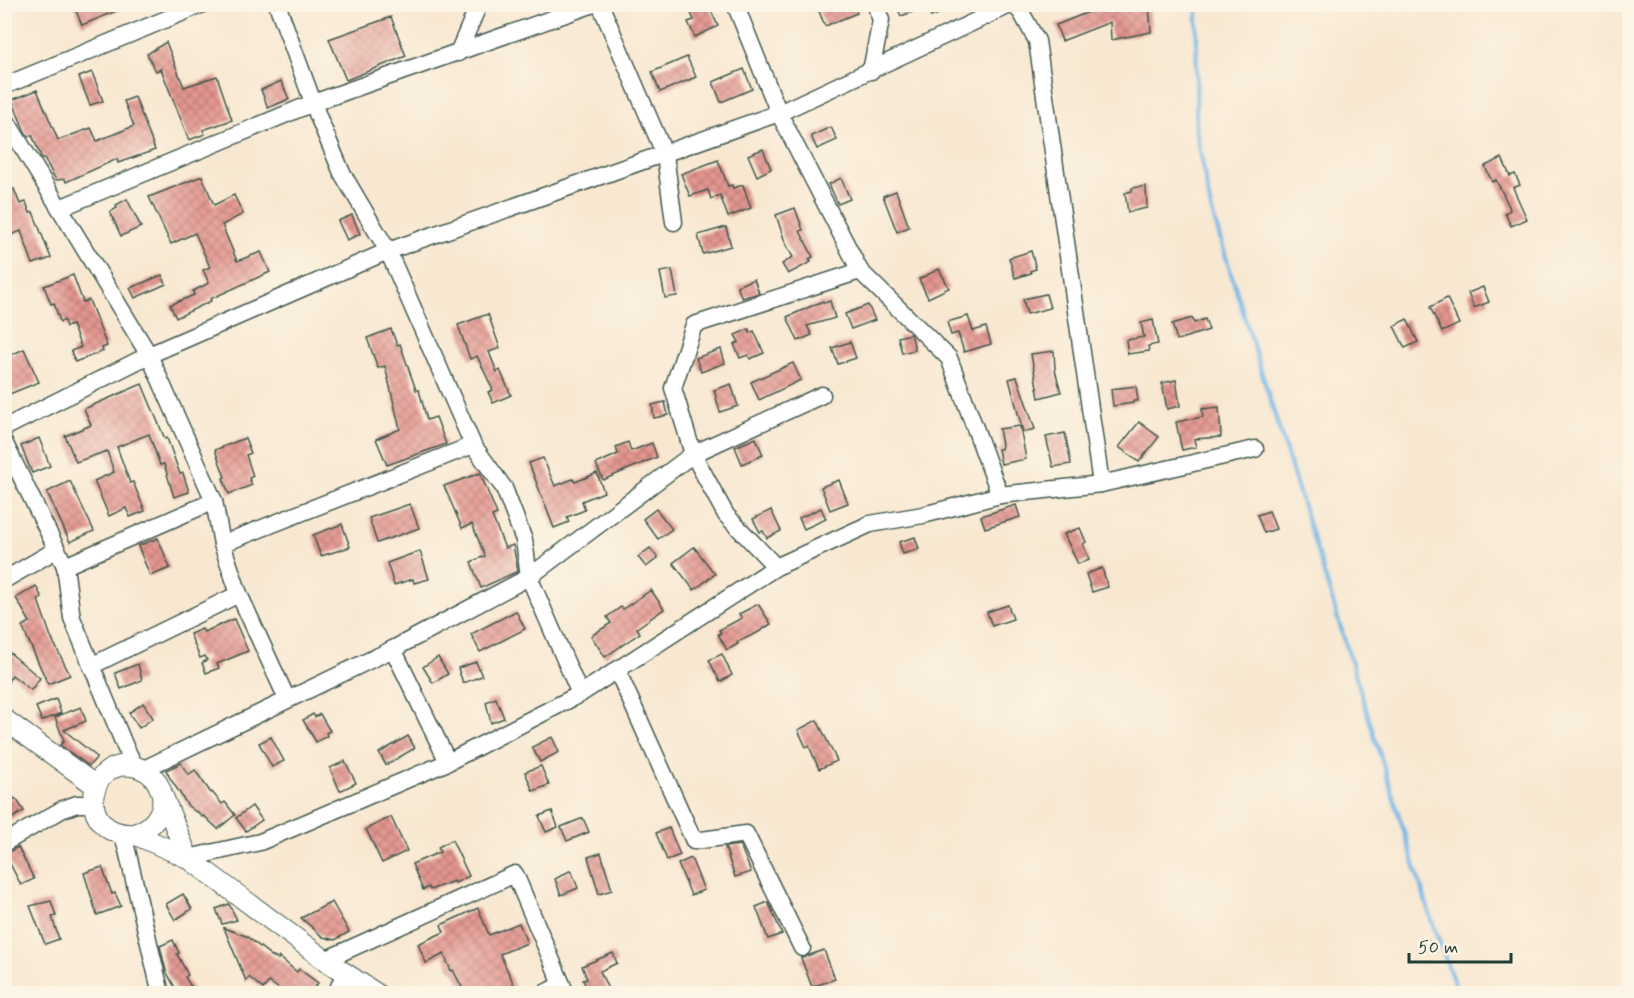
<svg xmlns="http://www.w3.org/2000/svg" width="1634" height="998" font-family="Mynerve,sans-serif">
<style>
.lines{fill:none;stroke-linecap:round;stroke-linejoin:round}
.stream{stroke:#6fb6e6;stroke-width:4}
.building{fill:url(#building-cross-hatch)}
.minor-casing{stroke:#40574c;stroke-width:19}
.tertiary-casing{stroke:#40574c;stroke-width:22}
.minor{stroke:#fff;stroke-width:16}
.tertiary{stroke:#fff;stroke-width:20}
</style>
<defs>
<pattern id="building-cross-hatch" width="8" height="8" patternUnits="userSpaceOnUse" patternTransform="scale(1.5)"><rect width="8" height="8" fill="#e59691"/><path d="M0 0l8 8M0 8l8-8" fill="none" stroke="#b97c77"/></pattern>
</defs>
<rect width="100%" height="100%" fill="#fcf5e5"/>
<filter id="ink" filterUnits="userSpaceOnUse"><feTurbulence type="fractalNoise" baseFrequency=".0167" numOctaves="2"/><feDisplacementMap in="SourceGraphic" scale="12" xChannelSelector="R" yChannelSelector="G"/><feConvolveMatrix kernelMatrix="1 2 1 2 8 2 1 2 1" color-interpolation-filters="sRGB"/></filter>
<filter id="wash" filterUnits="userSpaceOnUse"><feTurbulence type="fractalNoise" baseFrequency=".008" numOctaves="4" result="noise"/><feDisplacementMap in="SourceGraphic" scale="24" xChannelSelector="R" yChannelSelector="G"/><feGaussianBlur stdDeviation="1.35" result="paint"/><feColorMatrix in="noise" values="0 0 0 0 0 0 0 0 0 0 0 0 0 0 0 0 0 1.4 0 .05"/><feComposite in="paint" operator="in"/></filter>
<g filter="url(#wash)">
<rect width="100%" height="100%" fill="#f8e8d2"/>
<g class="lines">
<path class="stream" d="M1197 4 1196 130 1211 209 1432 922 1458 994"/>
</g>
<g id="blocks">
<g class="building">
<path d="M73 4H131V5L82 25Z"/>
<path d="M687 4H708L718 26 695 37 688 22 694 20Z"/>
<path d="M816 4H853L857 13 825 26Z"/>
<path d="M896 4H959L960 5 931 17 927 7 901 16Z"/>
<path d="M1109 4H1149L1151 32 1111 40 1110 22 1062 41 1056 25Z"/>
<path d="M391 17 406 56 346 80 329 39Z"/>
<path d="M166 42 184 87 217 76 232 120 203 130 205 134 189 140 161 69 156 71 147 54Z"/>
<path d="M687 57 696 77 660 92 652 72Z"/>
<path d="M744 69 752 89 721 102 713 82Z"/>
<path d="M92 72 103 101 90 105 79 77Z"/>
<path d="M281 81 289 99 268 108 261 90Z"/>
<path d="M37 90 58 140 91 128 97 141 134 126 124 101 135 97 155 150 118 163 117 159 66 182 65 179 56 180 44 158 42 159 32 135 28 136 25 132 12 100Z"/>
<path d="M831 127 837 140 817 149 811 136Z"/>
<path d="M763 149 771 169 757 176 748 155Z"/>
<path d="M1502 158 1510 176 1515 174 1520 185 1513 188 1527 219 1511 226 1505 213 1510 210 1509 206 1496 180 1492 182 1485 166Z"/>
<path d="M718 160 728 186 732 185 733 188 743 185 751 208 728 217 720 195 711 199 708 190 690 196 681 174Z"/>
<path d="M202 176 214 205 234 195 243 214 222 225 237 261 261 252 270 272 210 299 211 301 176 318 170 305 194 295 193 291 209 283 203 270 210 267 195 233 171 244 149 197Z"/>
<path d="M841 178 850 199 838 204 829 184Z"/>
<path d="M1146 186 1147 208 1128 212 1125 193 1132 191V188Z"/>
<path d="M14 189 20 204 26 202 30 213 33 212 51 258 33 264 21 231 4 238V192Z"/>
<path d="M896 191 909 227 897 232 883 196Z"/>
<path d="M127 199 141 227 121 236 110 212 117 208 116 205Z"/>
<path d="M795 208 803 230 800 231 813 257 809 259 811 262 788 274 782 264 793 257 786 245 776 215Z"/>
<path d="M352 215 360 234 347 240 338 221Z"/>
<path d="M726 227 731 246 703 254 698 235Z"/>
<path d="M1031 251 1036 269 1030 271 1031 273 1015 278 1009 258Z"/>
<path d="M939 269 949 288 928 298 919 279Z"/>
<path d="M672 270 677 296 665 298 660 272Z"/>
<path d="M73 275 83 302 89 300 107 346 102 348 103 351 75 362 71 351 81 347 72 325 66 327 64 320 60 322 54 303 51 304 44 286Z"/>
<path d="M162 275 166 284 135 298 130 288Z"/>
<path d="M754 279 759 293 742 298 737 286Z"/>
<path d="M1483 287 1489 302 1474 308 1468 293Z"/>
<path d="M1046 294 1050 308 1027 314 1023 299Z"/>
<path d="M1447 298 1459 324 1442 332 1430 307Z"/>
<path d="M823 301 824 303 830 301 835 318 807 326 812 335 798 341 787 317Z"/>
<path d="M868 305 875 320 851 329 845 314Z"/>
<path d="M488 314 500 348 489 352 497 372 500 370 511 395 493 403 488 392 493 390 477 356 470 359 458 325Z"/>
<path d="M968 316 973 331 986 327 991 344 964 352 958 333 951 335 947 322Z"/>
<path d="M1192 318 1194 323 1205 319 1209 330 1177 340 1172 324Z"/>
<path d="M1407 319 1418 342 1405 348 1394 326Z"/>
<path d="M1153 320 1158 344 1148 346 1149 351 1128 354 1126 340 1144 337 1141 323Z"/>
<path d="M391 329 397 345 400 344 416 390H419L427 420 436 417 446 444 387 465 376 439 400 429 385 366 378 368 367 338Z"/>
<path d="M749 329 750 333 754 331 764 353 750 359 748 355 740 358 734 344 739 342 735 335Z"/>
<path d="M910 334 912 337 915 350 902 353 898 337Z"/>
<path d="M850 342 856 358 838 364 832 348Z"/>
<path d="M24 349 39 382 7 395 4 389V358Z"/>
<path d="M721 349 725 363 701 372 696 358Z"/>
<path d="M1054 351 1055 370 1061 392 1039 398 1031 354Z"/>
<path d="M793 363 801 380 759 400 751 382Z"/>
<path d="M1017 377 1035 429 1023 432 1009 379Z"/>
<path d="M1176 380 1180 406 1167 409 1162 383Z"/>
<path d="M142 384 165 439 167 438 180 474 183 473 189 492 174 497 164 464 160 465 149 434 117 447 130 483 133 482 145 511 130 517 126 508 109 516 94 481 114 472 107 451 76 462 65 436 91 425 84 409Z"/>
<path d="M731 384 738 406 720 412 714 390Z"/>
<path d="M1136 386 1138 401H1133V403L1113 406 1111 389Z"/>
<path d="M665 402 668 415 654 418 652 405Z"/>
<path d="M1219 407 1221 437 1194 439 1196 447 1182 450 1176 422 1203 417 1202 409Z"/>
<path d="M1139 422 1159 437 1139 462 1119 447Z"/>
<path d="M1020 426 1026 459 1001 464 998 449H1001L1002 445 999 429Z"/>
<path d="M1065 433 1071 464 1053 467 1046 437Z"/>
<path d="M39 438 50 466 32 473 21 446Z"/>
<path d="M245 438 251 453 246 455 253 476 249 478 252 485 229 494 223 478 225 477 215 450Z"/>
<path d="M756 438 763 455 742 464 735 447Z"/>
<path d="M628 442 631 451 652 443 657 457 603 480 596 464 618 454 616 447Z"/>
<path d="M543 458 555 486 573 479 575 482 597 473 604 492 582 501 585 510 567 517 569 522 554 528 529 463Z"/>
<path d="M480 473 497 514 492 516 505 548 513 545 518 571 481 588 471 562 485 556 472 524 462 528 444 486Z"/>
<path d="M839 480 848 503 830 510 821 487Z"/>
<path d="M70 481 94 531 70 542 47 492Z"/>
<path d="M410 504 419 528 377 543 369 518Z"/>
<path d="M1016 505 1020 517 985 528 981 516Z"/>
<path d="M821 508 826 519 804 529 799 518Z"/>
<path d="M656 509 672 529 658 539 643 519Z"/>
<path d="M771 510 781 531 767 538 763 531 760 532 753 519Z"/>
<path d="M1269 511 1276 529 1264 533 1257 515Z"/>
<path d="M342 524 350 547 321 556 313 535Z"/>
<path d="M1080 528 1086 542 1083 544 1089 559 1078 564 1064 534Z"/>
<path d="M915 537 919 549 903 554 899 542Z"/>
<path d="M158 538 170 568 150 576 138 546Z"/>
<path d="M694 547 715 574 694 590 673 563Z"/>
<path d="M650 548 658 558 646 567 638 557Z"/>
<path d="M420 551 429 579 414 583 413 579 394 585 387 563Z"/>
<path d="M1102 568 1108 587 1092 592 1086 574Z"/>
<path d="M36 586 42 598 38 600 51 637 70 675 48 684 22 626 30 622 16 598Z"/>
<path d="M651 590 664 609 637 628 640 633 605 657 591 636 611 623 607 617 621 607 623 609Z"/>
<path d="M758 604 771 624 757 633 737 642 738 644 727 650 718 634 721 633 719 630 742 618 739 614Z"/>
<path d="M1008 605 1013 619 992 626 987 612Z"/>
<path d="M516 611 525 629 480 652 471 634Z"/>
<path d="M234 619 248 651 217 664 219 668 206 673 202 663 207 660 205 656 200 658 190 634 202 629 204 632Z"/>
<path d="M4 648 40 678 31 690 12 675 4 687Z"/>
<path d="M722 654 732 675 720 682 709 660Z"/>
<path d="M438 657 448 674 433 683 423 667Z"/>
<path d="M476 662 482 676 463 683 458 668Z"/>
<path d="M138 664 142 680 121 689 115 673Z"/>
<path d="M496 698 504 718 491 723 486 702Z"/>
<path d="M56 699 61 713 42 721 36 707Z"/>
<path d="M143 703 153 718 139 728 129 713Z"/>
<path d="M81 707 86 721 64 730 97 757 89 766 60 745 64 741 55 717Z"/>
<path d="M313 714 315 717 320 714 330 731 326 733 327 736 316 742 303 720Z"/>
<path d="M817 720 837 761 819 769 809 746 806 747 798 730Z"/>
<path d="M408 736 415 748 386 765 379 753Z"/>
<path d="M271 737 284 761 272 767 259 743Z"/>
<path d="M552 737 559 752 540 762 532 747Z"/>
<path d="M345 761 356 783 340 791 330 768Z"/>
<path d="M181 763 188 775 195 770 211 793 212 792 222 804 225 802 235 815 218 829 204 816 202 817 197 811 196 812 188 806 170 778 166 770Z"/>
<path d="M541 766 549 785 533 791 525 772Z"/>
<path d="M4 792 17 800 24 811 4 823Z"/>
<path d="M252 806 262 820 246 831 236 818Z"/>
<path d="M552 811 558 827 546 832 539 816Z"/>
<path d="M391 817 407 851 382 863 366 829Z"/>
<path d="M583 818 589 832 567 841 561 827Z"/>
<path d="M669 828 680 855 667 860 656 833Z"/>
<path d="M452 840 469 876 455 883 454 881 430 890 429 887 423 890 412 864 440 852 438 847Z"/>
<path d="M740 845 751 872 735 877 725 847Z"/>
<path d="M18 847 34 879 21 885 5 854Z"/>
<path d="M601 853 612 890 599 894 588 857Z"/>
<path d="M691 858 704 890 691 895 678 864Z"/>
<path d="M102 867 112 894 115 893 121 906 97 915 84 873Z"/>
<path d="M571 870 578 888 561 895 555 879Z"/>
<path d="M183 894 192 909 175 920 166 904Z"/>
<path d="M51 901 56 916 52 917 59 939 45 944 30 906Z"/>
<path d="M332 902 349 932 335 940 323 937 301 918Z"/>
<path d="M768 902 782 934 768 939 756 907Z"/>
<path d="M229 904 237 920 222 924 216 909Z"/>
<path d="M478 908 489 935 519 923 527 943 500 954 515 987 500 993H465L453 970 451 971 444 954 426 963 418 944 444 932 441 925Z"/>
<path d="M224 928 246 936 273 957 278 959 279 957 297 972 299 969 318 983 311 993H285L269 982 263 989 249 977 246 981Z"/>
<path d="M173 940 179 953 177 954 188 975 185 977 195 993H178L166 971 160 946Z"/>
<path d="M824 950 835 979 812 987 801 958Z"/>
<path d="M613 953 617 963 600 971 608 989 596 993H589L583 980 587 979 582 966Z"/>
</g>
</g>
</g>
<g filter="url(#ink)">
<use href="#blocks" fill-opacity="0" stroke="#40574c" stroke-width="1.5"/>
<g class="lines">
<g class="minor-casing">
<g id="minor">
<path d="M277 4 318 116 342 173 388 251 473 445 504 488 524 540 529 577 580 694"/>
<path d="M600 4 665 155 674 222"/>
<path d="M735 4 779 113 860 271 949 358 1000 495"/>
<path d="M1013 4 1021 12 1037 41 1101 484"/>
<path d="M458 53 479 4"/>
<path d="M871 71 881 20 875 4"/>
<path d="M4 86 203 4"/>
<path d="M4 117 149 355 214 501 222 544 239 594 287 699"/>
<path d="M60 208 313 103 594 4"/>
<path d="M4 428 149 355 388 251 779 113 1012 4"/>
<path d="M4 442 65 566 72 618 126 749 135 766"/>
<path d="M222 544 473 445"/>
<path d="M65 566 214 501"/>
<path d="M776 567 726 515 693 454 673 388 694 325 860 271"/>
<path d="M4 580 56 550"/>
<path d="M393 649 448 762"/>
<path d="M91 666 239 594"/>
<path d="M617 670 694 841 746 834 802 948"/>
<path d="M144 769 393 649 529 577 693 454 822 395"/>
<path d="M121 834 126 846 161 994"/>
<path d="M4 843 63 809 77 804H93"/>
<path d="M188 858 260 842 448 762 580 694 776 567 870 524 923 515 1000 495 1101 484 1255 449"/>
<path d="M325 960 515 874 566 994"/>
<path d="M336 994 345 972"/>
<path d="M543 994 561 985"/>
<path d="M644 994 645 993"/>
</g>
</g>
<g class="tertiary-casing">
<g id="tertiary">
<path d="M4 719 96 786"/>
<path d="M162 794 188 858"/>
<path d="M134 834C156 827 170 806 158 784 153 774 143 768 132 766 84 759 77 838 134 834L188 858 325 960 377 994"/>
</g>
</g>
<use href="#minor" class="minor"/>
<use href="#tertiary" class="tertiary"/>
</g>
</g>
<rect width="1634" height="998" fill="none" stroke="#fcf5e5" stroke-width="24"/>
<path d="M1409 953v9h102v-9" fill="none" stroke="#1f3d34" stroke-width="3"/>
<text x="1418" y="953" font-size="18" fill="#1f3d34" stroke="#fcf5e5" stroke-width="4.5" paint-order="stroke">50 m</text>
</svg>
